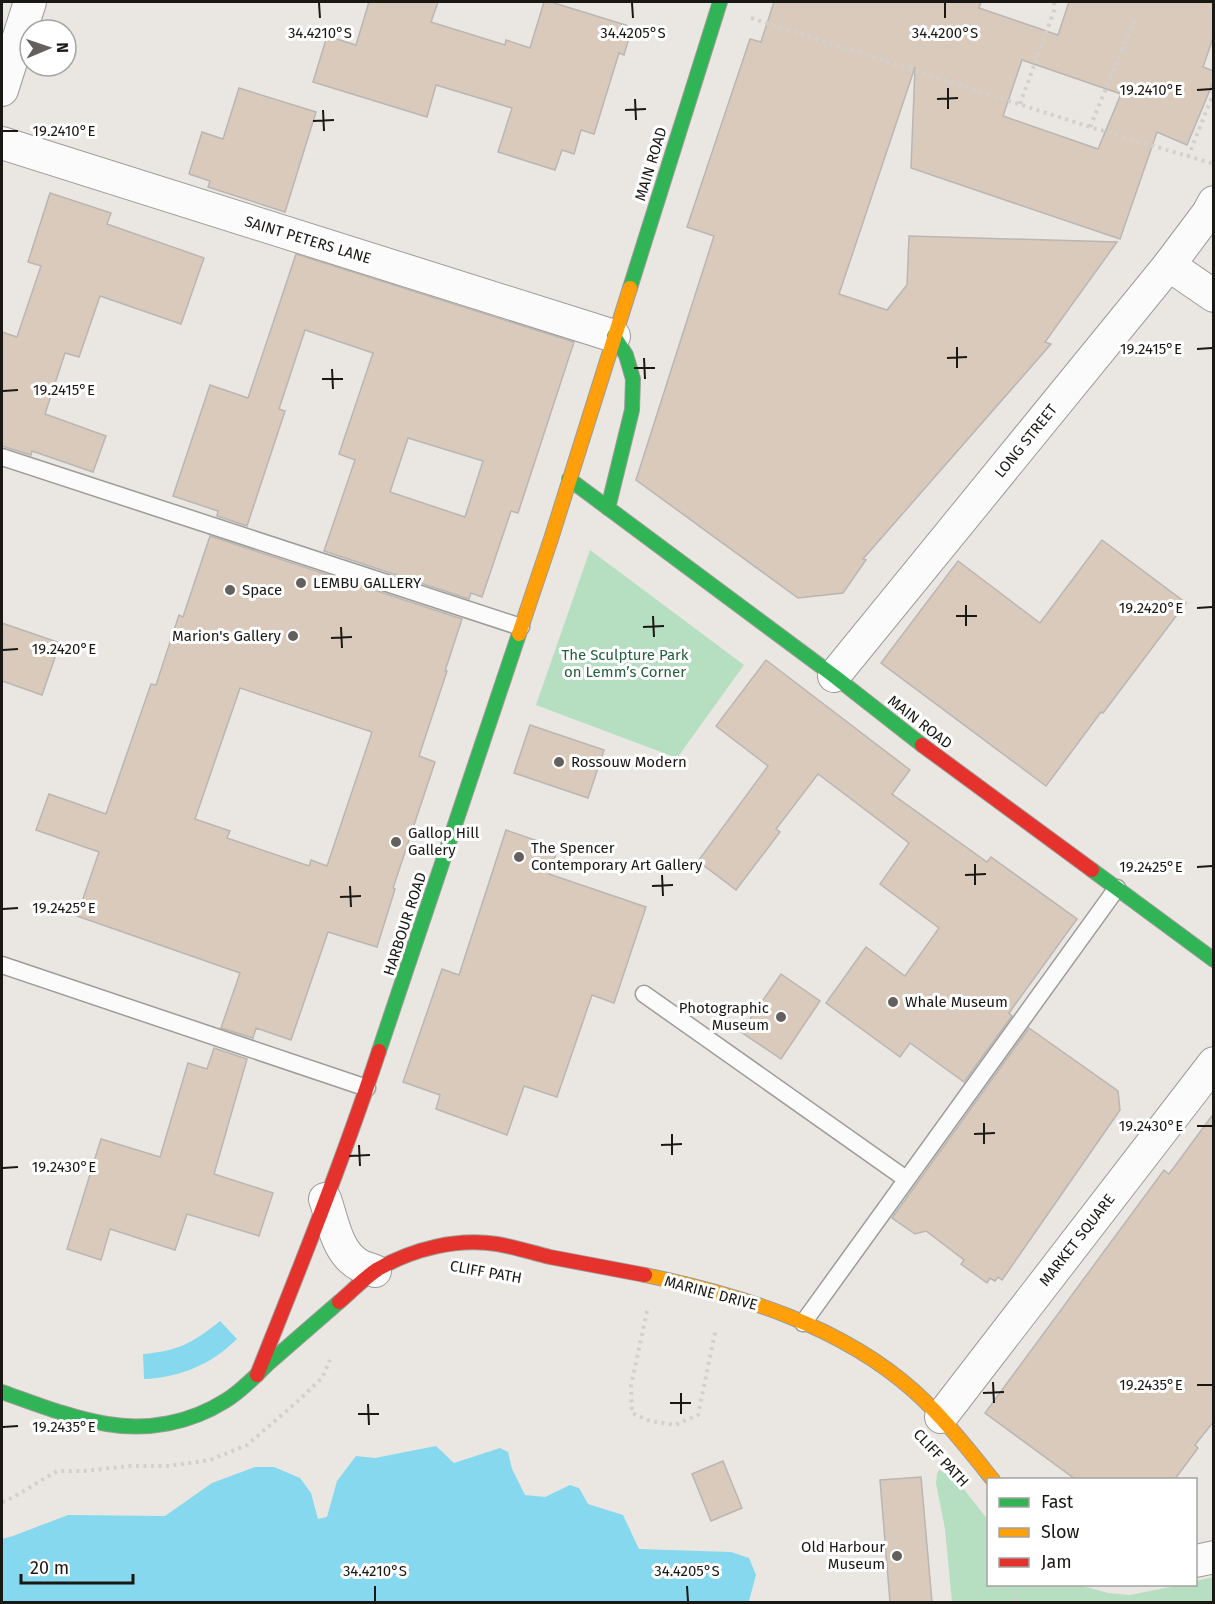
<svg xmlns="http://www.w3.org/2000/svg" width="1215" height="1604" font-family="'Fira Sans',sans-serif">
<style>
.green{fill:#b6dec1}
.water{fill:#85d8ee}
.building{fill:#dacabc;stroke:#b9b6b3;stroke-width:1.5;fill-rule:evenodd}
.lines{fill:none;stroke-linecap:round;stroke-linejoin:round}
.lane-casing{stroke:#9e9c98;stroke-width:19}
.street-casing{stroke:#9e9c98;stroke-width:34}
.fast-casing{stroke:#9e9c98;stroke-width:16}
.slow-casing{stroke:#9e9c98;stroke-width:16}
.jam-casing{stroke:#9e9c98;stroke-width:16}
.path{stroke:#d1d0ce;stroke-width:4;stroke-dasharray:3 4.5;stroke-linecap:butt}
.lane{stroke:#fcfbfb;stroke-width:16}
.street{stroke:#fcfbfb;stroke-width:32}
.fast{stroke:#30b455;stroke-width:14}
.slow{stroke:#ff9f0a;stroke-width:14}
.jam{stroke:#e5322d;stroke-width:14}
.ticks{fill:none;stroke:#1a1815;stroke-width:2}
.poi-dot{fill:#63605d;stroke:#fff;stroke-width:2}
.labels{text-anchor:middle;stroke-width:6;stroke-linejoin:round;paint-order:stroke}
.street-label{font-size:15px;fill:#1a1815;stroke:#fff}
.poi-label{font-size:15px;fill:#1a1815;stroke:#fff;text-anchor:start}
.park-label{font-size:15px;fill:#23613d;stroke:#fff}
.ticks-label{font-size:15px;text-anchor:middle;fill:#1a1815;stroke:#fff;stroke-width:6;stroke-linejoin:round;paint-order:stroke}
</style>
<rect width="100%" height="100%" fill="#eae7e2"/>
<g class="green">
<path d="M590 550 744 665 677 758 536 705Z"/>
<path d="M939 1470 952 1474 988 1520V1584L1079 1585 1108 1593 1130 1595 1180 1585 1196 1584V1581L1213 1577V1602H952L945 1529 936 1483 937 1474Z"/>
</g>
<g class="water">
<path d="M220 1321 237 1339C212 1364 179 1378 144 1379L143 1354C178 1351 193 1343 220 1321Z"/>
<path d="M436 1446 454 1463 500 1448 508 1452 512 1469 525 1495 545 1497 570 1485 579 1488 588 1504 623 1515 639 1549 731 1552 749 1558 756 1575 749 1601 748 1602H2V1539L13 1536 68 1515 165 1516 212 1483 255 1467H274L300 1478 311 1493 318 1519 327 1517 337 1481 356 1456 375 1458Z"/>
</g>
<g class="building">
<path d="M369 2H438L431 22 505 45 506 40 530 48 544 2H551L632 27 624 55 619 53 594 134 581 130 574 154 562 150 555 170 498 152 512 108 436 85 427 117 313 82 327 36 356 45Z"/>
<path d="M774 2H981L979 8 1058 35 1069 2H1214V35L1203 67 1214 71V80L1187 145 1157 132 1120 239 911 168 915 67 839 294 887 310 907 285 909 236 1117 242 1045 342 1051 344 863 559 866 560 843 593 798 598 636 480 714 236 687 227 750 39 761 42ZM1022 60 1121 94 1098 149 1003 116Z"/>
<path d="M239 88 316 112 285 212 208 187 210 181 189 174 202 132 223 139Z"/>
<path d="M50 193 111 213 107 224 204 258 181 324 100 296 79 357 65 353 45 414 106 436 93 472 32 451 31 455 2 446V332L17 337 41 266 28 262Z"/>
<path d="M296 254 574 342 518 513 511 511 482 597 471 593 469 599 324 551 355 460 339 454 373 353 305 330 279 409 285 411 247 526 217 516 218 511 173 496 210 385 248 398ZM408 438 483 461 465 517 390 492Z"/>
<path d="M210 536 462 619 445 671H447L419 756 435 762 393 888 395 889 377 947 328 932 291 1040 256 1028 253 1038 221 1028 240 973 77 916 99 852 36 830 49 794 106 814 151 684 156 685 179 615 183 617ZM240 688 372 732 327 866 311 860 309 866 227 838 230 831 195 819Z"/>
<path d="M1102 540 1186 603 1103 713 1101 712 1046 786 881 663 958 561 1040 623Z"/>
<path d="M2 623 60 643 42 695 2 681Z"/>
<path d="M766 660 910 770 892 794 987 862 991 857 1077 919 1009 1013 1012 1016 964 1082 910 1043 900 1057 826 1003 866 947 905 976 939 928 880 884 909 843 818 774 776 829 780 832 736 890 698 861 768 766 716 726Z"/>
<path d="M530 725 604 750 588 798 514 773Z"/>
<path d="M506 830 558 848 549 874 646 907 614 1003 592 995 557 1097 524 1086 507 1135 436 1109 440 1095 403 1082 442 969 459 975Z"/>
<path d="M781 974 820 1001 781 1059 741 1032Z"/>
<path d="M1029 1028 1118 1091 1120 1110 1002 1280 998 1277 995 1281 990 1278 987 1283 961 1264 964 1260 926 1231 915 1234 892 1218Z"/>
<path d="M214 1048 247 1059 214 1174 273 1193 259 1236 187 1214 175 1250 110 1229 101 1260 67 1249 101 1139 160 1157 188 1063 207 1069Z"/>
<path d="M1214 1113V1421L1195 1445 1198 1448 1175 1479H1075L985 1413 1164 1170 1169 1174Z"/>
<path d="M723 1461 742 1508 711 1521 692 1474Z"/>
<path d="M921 1477 932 1602H890L880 1480Z"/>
</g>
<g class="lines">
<g class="lane-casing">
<g id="lane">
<path d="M2 457 521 627"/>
<path d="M2 965 367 1088"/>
<path d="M644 994 906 1179"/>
<path d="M803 1323 1117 888"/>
</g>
</g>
<g class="street-casing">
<g id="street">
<path d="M2 90 30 2"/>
<path d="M2 143 614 336"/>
<path d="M1169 265 1214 296"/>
<path d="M834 676 1169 265 1208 213 1214 202"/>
<path d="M325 1199C333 1222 337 1254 361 1266 365 1268 370 1269 375 1271"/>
<path d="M941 1417 1214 1063"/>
<path d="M1196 1561 1214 1557"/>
</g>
</g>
<g class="fast-casing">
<g id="fast">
<path d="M630 288 720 2"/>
<path d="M569 479 834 676 922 745"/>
<path d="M608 508 632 410 633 379 626 355 614 336"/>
<path d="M1092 870 1214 960"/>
<path d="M379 1051 519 634"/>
<path d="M2 1392C36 1404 71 1418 107 1424 148 1431 190 1423 225 1401 242 1391 256 1375 270 1362 293 1342 316 1322 339 1302"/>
</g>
</g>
<g class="slow-casing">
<g id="slow">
<path d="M519 634 551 539 630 288"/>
<path d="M645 1275C740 1295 840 1325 914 1391 944 1418 968 1449 993 1480"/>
</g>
</g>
<g class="jam-casing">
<g id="jam">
<path d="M922 745 1092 870"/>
<path d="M339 1302C352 1291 364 1278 378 1269 413 1249 456 1238 497 1244 515 1247 533 1253 550 1257 582 1263 613 1269 645 1275"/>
<path d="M257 1375C300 1268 343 1160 379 1051"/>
</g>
</g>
<g class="path">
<path d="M751 18 1090 127 1214 164"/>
<path d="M1020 104 1055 8 1054 2"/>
<path d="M1090 127 1135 19"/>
<path d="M1188 157 1214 92"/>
<path d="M647 1311 631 1386 632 1413 650 1421 675 1425 698 1415 716 1328"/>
<path d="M2 1502 12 1498 57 1471H84L130 1466H169L210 1460 247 1445 298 1401 322 1378 330 1360"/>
<path d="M1013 1584 1016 1602"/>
</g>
<use href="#lane" class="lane"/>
<use href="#street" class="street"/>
<use href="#fast" class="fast"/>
<use href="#slow" class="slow"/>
<use href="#jam" class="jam"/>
</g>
<path class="ticks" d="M319 3 320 18M632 3 633 18M945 3V18M948 88V109M1197 90 1212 89M635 99 636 120M937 99 958 98M323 110 324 131M625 110 646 109M313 121 334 120M3 131H18M957 347V368M1197 349 1212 348M644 358 645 379M947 358 967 357M634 368H655M332 369 333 389M322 379H343M3 391 18 390M966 605V626M1197 608 1212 607M653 616 654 637M956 616H977M341 627 342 648M643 627 664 626M331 638 352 637M3 650 18 649M975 864V885M1197 867 1212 866M662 875 663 896M965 875 986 874M350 886 351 907M652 886 673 885M340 897 361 896M3 909 18 908M984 1123V1144M1197 1126H1212M672 1134V1155M974 1134 995 1133M359 1145 360 1166M661 1145 682 1144M349 1156 370 1155M3 1168 18 1167M993 1382 994 1403M1197 1385H1212M681 1393V1414M983 1393 1004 1392M670 1403H691M368 1404 369 1425M358 1414H379M3 1427 18 1426M375 1586V1601M687 1586 688 1601"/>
<g class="poi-dot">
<circle cx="301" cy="583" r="6"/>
<circle cx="230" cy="590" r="6"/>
<circle cx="293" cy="636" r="6"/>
<circle cx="559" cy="762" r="6"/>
<circle cx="396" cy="842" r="6"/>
<circle cx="519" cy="857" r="6"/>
<circle cx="893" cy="1002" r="6"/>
<circle cx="781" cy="1017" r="6"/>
<circle cx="897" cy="1556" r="6"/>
</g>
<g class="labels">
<g class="street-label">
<text transform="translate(651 164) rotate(-73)" y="5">MAIN ROAD</text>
<text transform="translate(308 240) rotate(17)" y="5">SAINT PETERS LANE</text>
<text transform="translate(1026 441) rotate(-51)" y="5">LONG STREET</text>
<text transform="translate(920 722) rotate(38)" y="5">MAIN ROAD</text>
<text transform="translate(405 924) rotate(-72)" y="5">HARBOUR ROAD</text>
<text transform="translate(1077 1240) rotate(-52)" y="5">MARKET SQUARE</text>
<text transform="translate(486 1272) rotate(10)" y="5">CLIFF PATH</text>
<text transform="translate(711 1293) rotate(15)" y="5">MARINE DRIVE</text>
<text transform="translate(941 1458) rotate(47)" y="5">CLIFF PATH</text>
</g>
<g class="poi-label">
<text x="313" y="588">LEMBU GALLERY</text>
<text x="242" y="595">Space</text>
<text x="281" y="641" text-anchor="end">Marion's Gallery</text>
<text x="571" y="767">Rossouw Modern</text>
<text x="408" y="838">Gallop Hill<tspan x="408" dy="17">Gallery</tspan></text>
<text x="531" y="853">The Spencer<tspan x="531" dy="17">Contemporary Art Gallery</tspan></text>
<text x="905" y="1007">Whale Museum</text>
<text x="769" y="1013" text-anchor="end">Photographic<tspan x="769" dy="17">Museum</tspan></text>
<text x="885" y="1552" text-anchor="end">Old Harbour<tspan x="885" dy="17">Museum</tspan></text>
</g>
<g class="park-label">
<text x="625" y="660">The Sculpture Park<tspan x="625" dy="17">on Lemm’s Corner</tspan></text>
</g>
</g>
<g class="ticks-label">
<text x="320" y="38">34.4210°S</text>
<text x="633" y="38">34.4205°S</text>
<text x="945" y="38">34.4200°S</text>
<text x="1151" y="95">19.2410°E</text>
<text x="64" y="136">19.2410°E</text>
<text x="1151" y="354">19.2415°E</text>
<text x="64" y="395">19.2415°E</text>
<text x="1151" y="613">19.2420°E</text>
<text x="64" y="654">19.2420°E</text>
<text x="1151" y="872">19.2425°E</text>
<text x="64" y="913">19.2425°E</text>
<text x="1151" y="1131">19.2430°E</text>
<text x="64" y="1172">19.2430°E</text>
<text x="1151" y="1390">19.2435°E</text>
<text x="64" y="1432">19.2435°E</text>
<text x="375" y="1576">34.4210°S</text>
<text x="687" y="1576">34.4205°S</text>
</g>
<rect width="1215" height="1604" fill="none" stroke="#1a1815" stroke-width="6"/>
<rect x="987" y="1478" width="210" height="108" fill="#ffffff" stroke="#a3a3a1" stroke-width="1.5"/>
<rect x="999" y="1498" width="30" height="9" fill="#30b455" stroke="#a3a3a1" stroke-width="1.5"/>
<text x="1041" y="1508" font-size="18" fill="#1a1815">Fast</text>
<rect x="999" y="1528" width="30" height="9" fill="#ff9f0a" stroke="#a3a3a1" stroke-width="1.5"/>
<text x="1041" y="1538" font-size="18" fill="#1a1815">Slow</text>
<rect x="999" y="1558" width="30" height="9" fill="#e5322d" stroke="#a3a3a1" stroke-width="1.5"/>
<text x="1041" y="1568" font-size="18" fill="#1a1815">Jam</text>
<g transform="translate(48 48) rotate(88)"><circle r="28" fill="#ffffff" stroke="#a3a3a1" stroke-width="1.5"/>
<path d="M0-4.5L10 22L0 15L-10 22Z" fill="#63605d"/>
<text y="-9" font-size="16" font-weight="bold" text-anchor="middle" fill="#1a1815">N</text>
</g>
<path d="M21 1574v9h112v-9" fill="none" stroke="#1a1815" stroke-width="3"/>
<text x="30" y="1574" font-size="18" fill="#1a1815" stroke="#ffffff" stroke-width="4.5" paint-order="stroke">20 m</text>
</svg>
